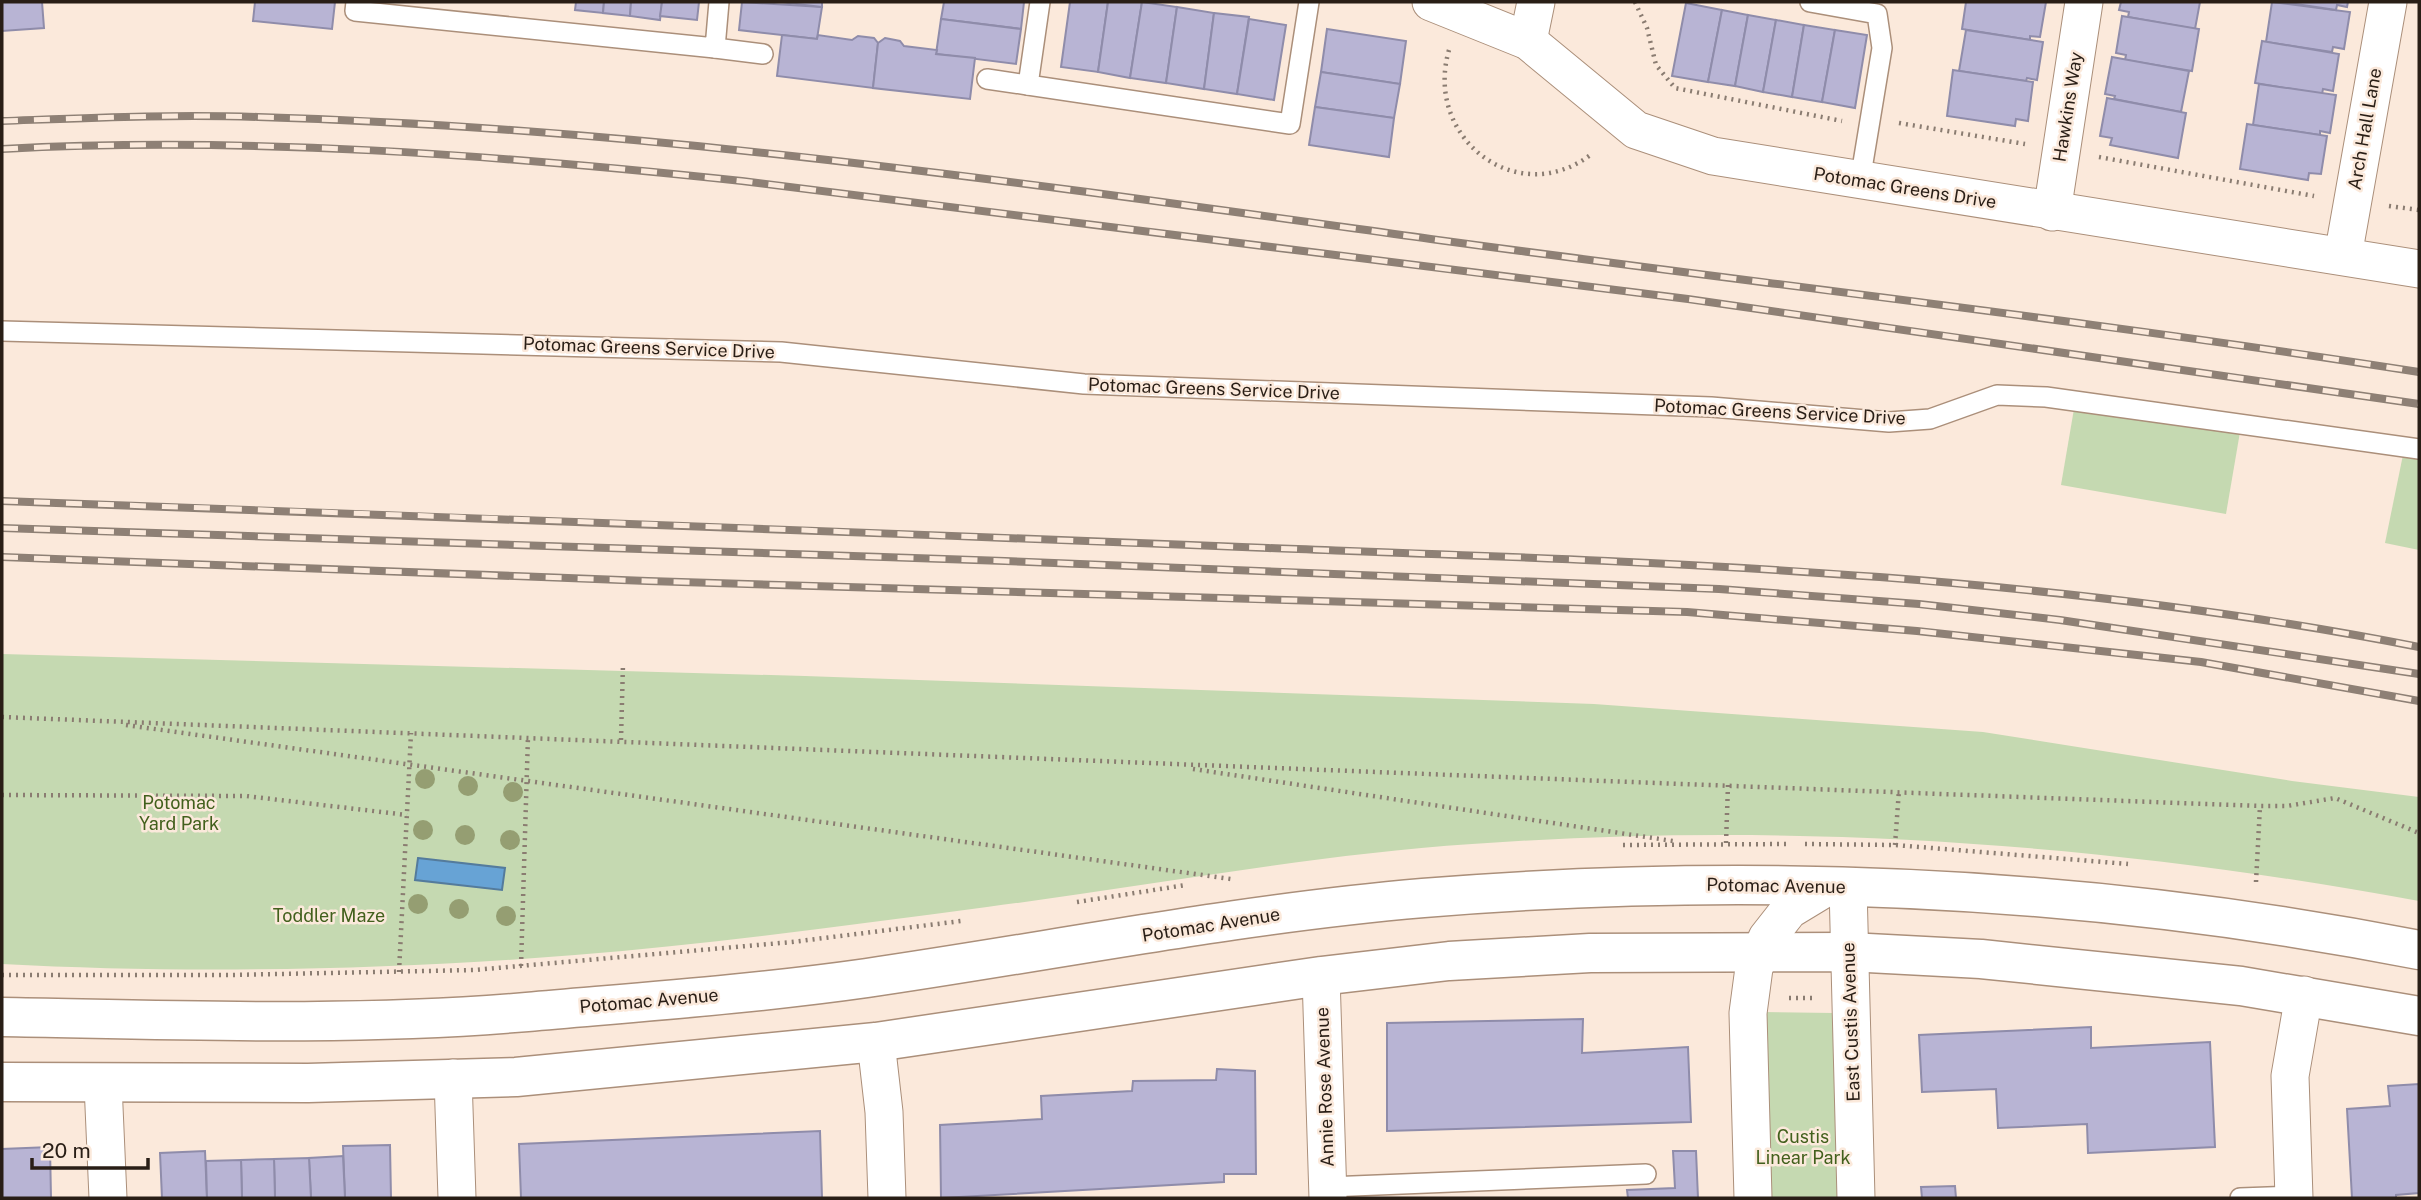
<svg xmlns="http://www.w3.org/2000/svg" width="2421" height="1200" font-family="'Public Sans',sans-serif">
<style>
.green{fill:#c5d9b1}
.water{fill:#67a3d5;stroke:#547b9c;stroke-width:2}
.building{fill:#b8b4d4;stroke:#8f8caa;stroke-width:2}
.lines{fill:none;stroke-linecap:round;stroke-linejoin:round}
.service-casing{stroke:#ab8f7a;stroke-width:22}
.minor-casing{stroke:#ab8f7a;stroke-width:39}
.tertiary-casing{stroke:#ab8f7a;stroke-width:41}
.path{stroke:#8a7c71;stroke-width:4.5;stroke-dasharray:2 5;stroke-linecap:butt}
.service{stroke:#fff;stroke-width:19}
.minor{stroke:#fff;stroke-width:37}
.tertiary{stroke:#fff;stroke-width:38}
.rail-casing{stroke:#8e8075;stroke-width:8}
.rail{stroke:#fbe9db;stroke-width:5;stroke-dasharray:16;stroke-linecap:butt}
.tree{fill:#959e72}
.labels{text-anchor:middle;stroke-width:5;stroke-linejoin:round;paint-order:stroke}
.street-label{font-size:18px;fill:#291e16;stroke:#fbe9db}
.park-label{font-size:18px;fill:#42601c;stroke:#fbe9db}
</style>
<rect width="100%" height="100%" fill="#fbe9db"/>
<g class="green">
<path d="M2075 403 2240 432 2226 514 2061 485Z"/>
<path d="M2404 450 2419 453V550L2385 543Z"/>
<path d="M2 654 805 676 1594 704 1983 732 2292 781 2419 797V901C2106 843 1790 821 1472 844 1309 855 1149 886 987 907 850 925 713 944 575 955 389 970 188 974 2 964Z"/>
<path d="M1763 1012 1834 1013 1841 1198H1769Z"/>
</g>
<path class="water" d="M418 858 505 868 502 890 415 880Z"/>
<g class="building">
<path d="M2 2H42L44 28 2 31Z"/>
<path d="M255 2H335L332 29 253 21Z"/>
<path d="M576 2H604L603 13 575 10Z"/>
<path d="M604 2H631L630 16 603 13Z"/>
<path d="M631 2H662L660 20 630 16Z"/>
<path d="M662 2H699L697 20 660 16Z"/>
<path d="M742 2 822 7 817 39 739 30Z"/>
<path d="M779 2H822V7Z"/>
<path d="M944 2H1024L1021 29 941 19Z"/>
<path d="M1070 2H1108L1098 72 1061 67Z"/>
<path d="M1108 2H1142L1130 78 1098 72Z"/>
<path d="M1142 2 1177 7 1166 83 1130 78Z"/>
<path d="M1966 2H2046L2040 37 2030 36V40L1962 29Z"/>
<path d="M2121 2H2200L2195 29 2128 17 2129 12 2119 10Z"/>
<path d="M2272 2 2350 12 2344 49 2333 47 2332 52 2266 42Z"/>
<path d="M2283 2H2348L2347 7 2337 5 2336 10Z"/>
<path d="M1686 3 1722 10 1708 82 1672 76Z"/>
<path d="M1177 7 1214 13 1204 89 1166 83Z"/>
<path d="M1722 10 1748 15 1735 86 1708 82Z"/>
<path d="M1214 13 1249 17 1237 94 1204 89Z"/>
<path d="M1748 15 1776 20 1763 92 1735 86Z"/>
<path d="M2122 16 2199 29 2192 71 2125 60 2126 55 2116 53Z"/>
<path d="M941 19 1021 29 1016 64 936 54Z"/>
<path d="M1249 19 1286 25 1274 100 1237 94Z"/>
<path d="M1776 20 1804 25 1792 97 1763 92Z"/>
<path d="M1804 25 1835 30 1822 102 1792 97Z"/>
<path d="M1327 29 1406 41 1400 84 1321 72Z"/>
<path d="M1835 30 1867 35 1855 108 1822 102Z"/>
<path d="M1966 30 2043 42 2037 80 2027 78 2026 81 1959 71Z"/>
<path d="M782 35 817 39 818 35 852 40 858 36 874 38 878 43 873 88 777 76Z"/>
<path d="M885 38 900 41 904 46 937 50 936 54 975 58 970 99 873 88 878 43Z"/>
<path d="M2262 41 2339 54 2333 91 2323 89 2322 94 2255 83Z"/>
<path d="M2112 57 2189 71 2181 112 2114 99 2115 96 2105 94Z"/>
<path d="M1953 70 2033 82 2028 121 2016 119 2015 126 1947 116Z"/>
<path d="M1321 72 1400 84 1394 118 1315 107Z"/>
<path d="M2259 84 2336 95 2330 133 2320 131V135L2253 125Z"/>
<path d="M2107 98 2186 113 2178 158 2110 145 2112 138 2100 136Z"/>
<path d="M1315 107 1394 118 1389 157 1309 145Z"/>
<path d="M2247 124 2327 136 2321 174 2309 173 2308 180 2240 169Z"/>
<path d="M1583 1019 1582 1053 1688 1047 1691 1122 1387 1131V1023Z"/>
<path d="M2091 1027V1048L2210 1042 2215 1147 2088 1153 2087 1124 1998 1128 1996 1089 1922 1092 1919 1035Z"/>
<path d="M1217 1069 1255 1071 1256 1174H1224V1182L941 1198 940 1125 1042 1119 1041 1096 1132 1091 1133 1081 1216 1080Z"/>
<path d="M2419 1084V1193L2396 1195V1198H2352L2347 1109 2390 1106 2388 1086Z"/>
<path d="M820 1131 822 1198H521L519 1144Z"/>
<path d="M390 1145 391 1198H345L343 1146Z"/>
<path d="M50 1147 51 1198H2V1149Z"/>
<path d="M205 1151 207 1198H162L160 1153Z"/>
<path d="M1673 1151H1696L1698 1198H1628L1627 1190 1675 1188Z"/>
<path d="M343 1156 345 1198H311L309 1158Z"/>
<path d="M309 1158 311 1198H275L274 1159Z"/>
<path d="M274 1159 275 1198H242L241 1160Z"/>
<path d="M241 1160 242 1198H207L206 1161Z"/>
<path d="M1955 1186 1956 1198H1922L1921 1187Z"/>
</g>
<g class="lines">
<g class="service-casing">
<g id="service">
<path d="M356 2 355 11 715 48 719 2"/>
<path d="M1040 2 1028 85 1290 124 1309 2"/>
<path d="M1810 2 1877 14 1882 48 1860 181"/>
<path d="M715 48 763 54"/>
<path d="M987 79 1028 85"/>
<path d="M2 331 781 352 1084 384 1711 407 1889 422 1930 419 1997 395 2046 397 2419 449"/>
<path d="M1328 1187 1646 1174"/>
<path d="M2240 1198 2294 1196"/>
</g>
</g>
<g class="minor-casing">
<g id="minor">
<path d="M1431 2 1528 41 1636 130 1713 156 2419 269"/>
<path d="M1528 41 1536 2"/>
<path d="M2052 212 2084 2"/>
<path d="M2343 256 2388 2"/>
<path d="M1848 887 1856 1198"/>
<path d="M1321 976 1328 1198"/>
<path d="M876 1042 884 1112 887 1198"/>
<path d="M453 1078 457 1198"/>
<path d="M103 1084 108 1198"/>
<path d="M1753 1198 1748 1013 1754 968 1767 938 1789 910 1827 887"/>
<path d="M2294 1198 2290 1076 2304 995"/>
</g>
</g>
<g class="tertiary-casing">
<g id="tertiary">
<path d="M2 1017C176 1020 353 1027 527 1012 640 1002 754 994 867 978 1052 951 1236 914 1423 898 1755 871 2092 886 2419 950"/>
<path d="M2 1082 308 1083 516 1077 876 1042 1321 976 1449 961 1590 953 1849 952 1981 959 2241 986 2419 1016"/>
</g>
</g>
<g class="path">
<path d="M1635 2 1647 28 1656 65 1675 88 1842 121"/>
<path d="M1449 50C1423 138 1518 212 1593 153"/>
<path d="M1899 123 2025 144"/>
<path d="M2099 157 2314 196"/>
<path d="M2389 206 2419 210"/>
<path d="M2 717C754 747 1507 778 2260 806H2287L2335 798 2419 833"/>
<path d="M126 725 1231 879"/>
<path d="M621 740 623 664"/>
<path d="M1193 769 1673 841"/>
<path d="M2 795 246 796 407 815"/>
<path d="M1726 843 1728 785"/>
<path d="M1805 844 1895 845 2128 864"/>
<path d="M1623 845 1789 844"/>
<path d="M1895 845 1899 790"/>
<path d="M2256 882 2260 806"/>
<path d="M1077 902 1186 885"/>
<path d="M521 966 528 736"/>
<path d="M399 972 411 733"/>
<path d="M2 975H229L474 970 792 942 961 921"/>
<path d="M1789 998H1815"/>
</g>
<use href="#service" class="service"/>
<use href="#minor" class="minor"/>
<use href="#tertiary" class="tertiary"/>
<g class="rail-casing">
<g id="rail">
<path d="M2 121C87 118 173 114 258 117 653 128 1047 186 1438 240 1765 284 2093 321 2419 372"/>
<path d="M2 149C249 136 496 155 742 181L1688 299 2419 404"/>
<path d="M2 501C424 515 846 532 1268 548 1653 562 2040 572 2419 647"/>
<path d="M2 528 1005 561 1719 589 1919 604 2060 620 2419 674"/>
<path d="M2 557 648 581 1687 612 1917 631 2201 662 2419 701"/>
</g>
</g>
<use href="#rail" class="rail"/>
</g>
<g class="tree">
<circle cx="425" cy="779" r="10"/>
<circle cx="468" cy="786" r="10"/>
<circle cx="513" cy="792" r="10"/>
<circle cx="423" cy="830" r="10"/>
<circle cx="465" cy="835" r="10"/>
<circle cx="510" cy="840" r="10"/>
<circle cx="418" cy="904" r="10"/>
<circle cx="459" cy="909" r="10"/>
<circle cx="506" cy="916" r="10"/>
</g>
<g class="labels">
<g class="street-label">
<text transform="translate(2068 107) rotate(-81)" y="6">Hawkins Way</text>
<text transform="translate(2365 129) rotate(-80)" y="6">Arch Hall Lane</text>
<text transform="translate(1905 188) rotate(9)" y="6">Potomac Greens Drive</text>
<text transform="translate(649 348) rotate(2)" y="6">Potomac Greens Service Drive</text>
<text transform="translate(1214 389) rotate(2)" y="6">Potomac Greens Service Drive</text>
<text transform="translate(1780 412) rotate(3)" y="6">Potomac Greens Service Drive</text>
<text transform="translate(1776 886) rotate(1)" y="6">Potomac Avenue</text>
<text transform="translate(1211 925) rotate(-9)" y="6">Potomac Avenue</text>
<text transform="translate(649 1001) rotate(-5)" y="6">Potomac Avenue</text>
<text transform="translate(1851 1022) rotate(-92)" y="6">East Custis Avenue</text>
<text transform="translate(1325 1087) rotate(-92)" y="6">Annie Rose Avenue</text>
</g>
<g class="park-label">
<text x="179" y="809">Potomac<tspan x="179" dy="21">Yard Park</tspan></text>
<text x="329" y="922">Toddler Maze</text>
<text x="1803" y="1143">Custis<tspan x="1803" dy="21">Linear Park</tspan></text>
</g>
</g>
<rect width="2421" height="1200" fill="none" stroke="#291e16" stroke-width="7"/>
<path d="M32 1158v10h116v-10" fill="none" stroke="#291e16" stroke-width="3.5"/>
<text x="42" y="1158" font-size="21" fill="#291e16" stroke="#fbe9db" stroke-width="5" paint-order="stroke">20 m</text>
</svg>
